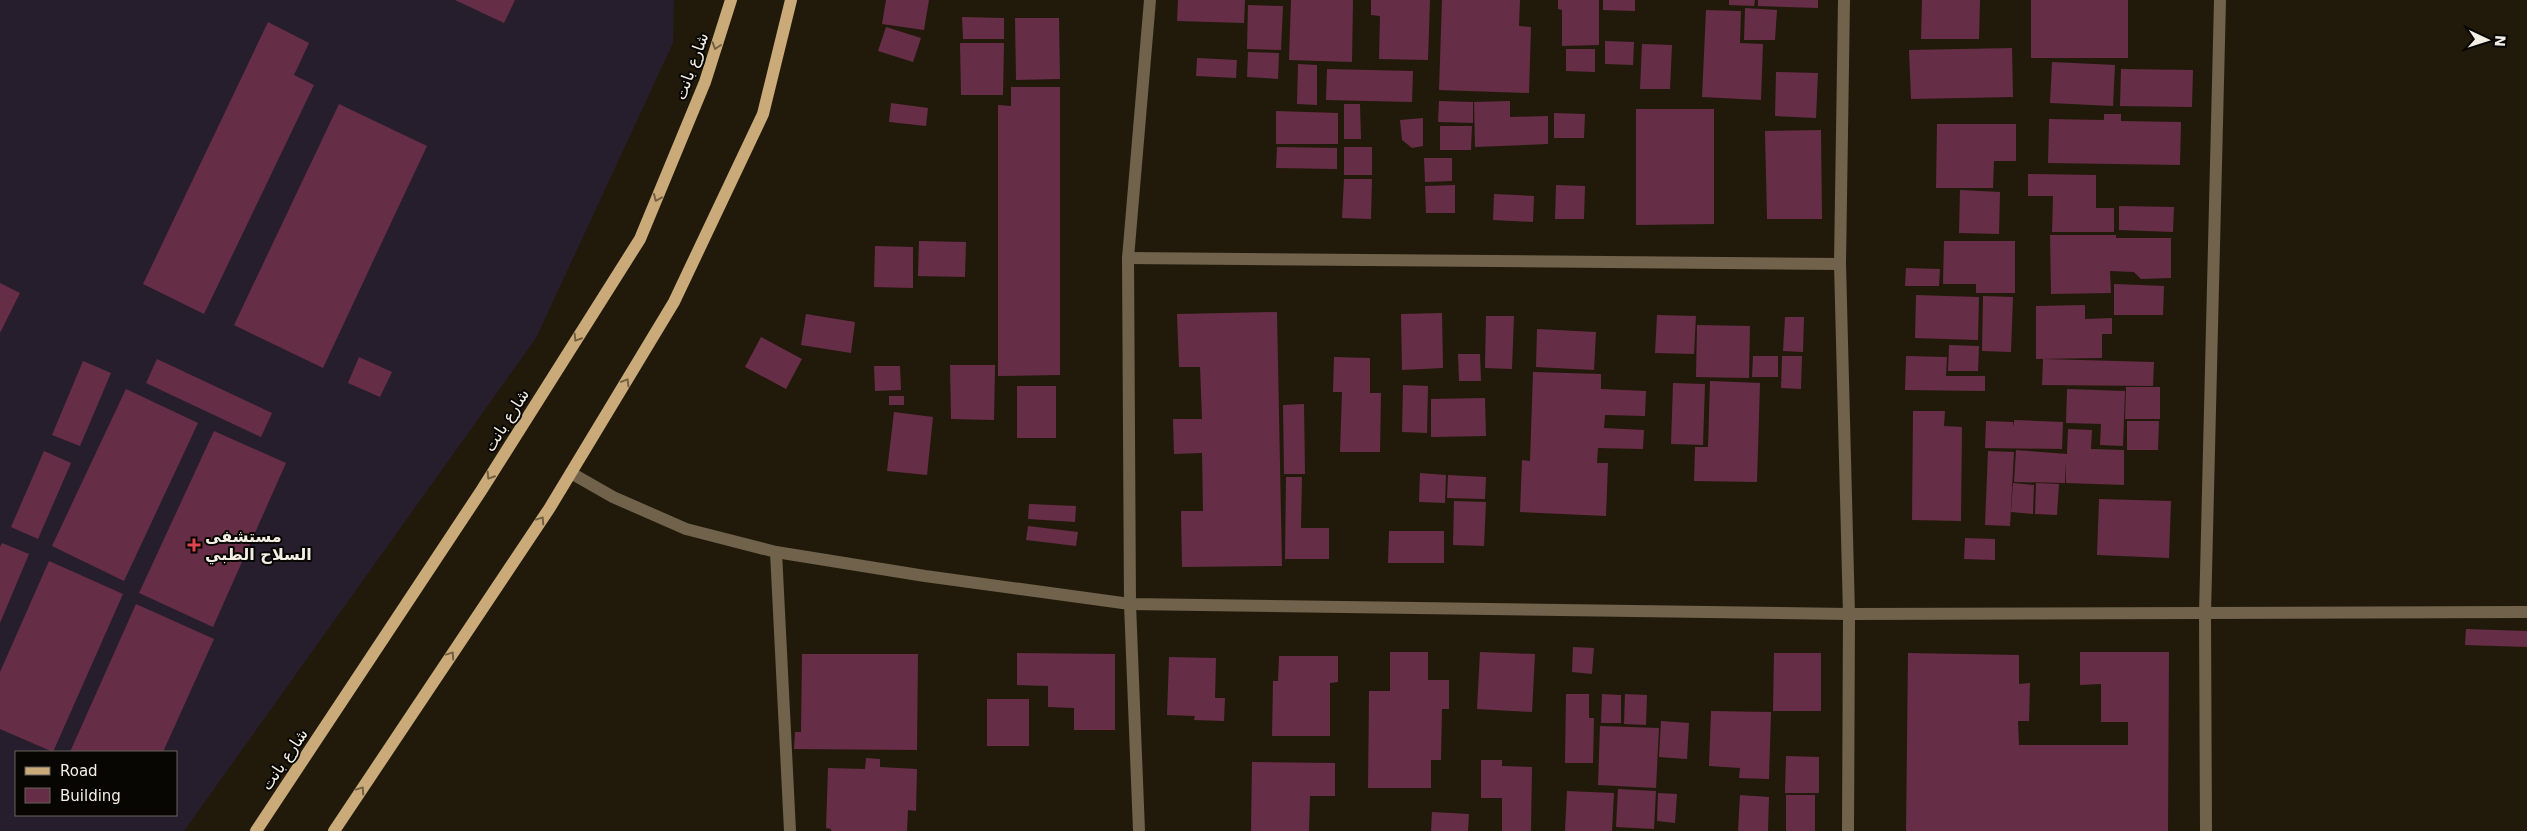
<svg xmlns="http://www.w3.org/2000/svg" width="2527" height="831" font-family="'DejaVu Sans',Cairo,sans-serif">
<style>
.medical{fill:#271e2d;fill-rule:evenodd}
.building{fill:#662d46}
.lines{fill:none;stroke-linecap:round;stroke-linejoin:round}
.minor{stroke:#71624b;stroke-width:12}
.major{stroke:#caaa79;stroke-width:12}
.oneway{stroke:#736043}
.health-dot{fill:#e0444e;stroke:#080602;stroke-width:2}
.labels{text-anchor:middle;stroke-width:4;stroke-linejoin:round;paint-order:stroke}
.street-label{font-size:16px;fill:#f4efe5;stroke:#080602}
.poi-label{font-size:16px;font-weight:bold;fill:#f4efe5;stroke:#080602;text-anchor:start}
</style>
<rect width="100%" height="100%" fill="#211a0b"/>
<path class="medical" d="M0 0H674L673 43 536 338 184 831H0ZM16 752H176V815H16Z"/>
<g class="building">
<path d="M455 0H515L504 23Z"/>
<path d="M886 0H929L924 30 882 24Z"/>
<path d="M1178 0H1245L1244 23 1177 21Z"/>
<path d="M1291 0H1353L1352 62 1289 60Z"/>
<path d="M1371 0H1430L1428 60 1379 59 1380 16 1371 15Z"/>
<path d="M1442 0H1520L1519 26 1531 27 1529 93 1439 90Z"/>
<path d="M1558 0H1599V45L1562 46V10L1558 9Z"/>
<path d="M1603 0H1635V11L1603 10Z"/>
<path d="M1729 0H1755L1754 6 1729 5Z"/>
<path d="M1758 0H1818V8L1758 6Z"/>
<path d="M1922 0H1980L1979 39H1921Z"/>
<rect x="2031" y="0" width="97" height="58"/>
<path d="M1248 5 1283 6 1281 50 1247 49Z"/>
<path d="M1745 8 1777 10 1775 40H1744Z"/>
<path d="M1706 10 1741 11 1740 43 1763 44 1761 100 1702 97Z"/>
<path d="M962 17 1004 18V39H963Z"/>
<path d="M1015 18H1059L1060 79 1016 80Z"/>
<path d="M268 22 309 43 294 75 314 85 204 314 143 284Z"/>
<path d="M886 27 921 38 913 62 878 51Z"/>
<path d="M1605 41 1634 42 1633 65 1605 64Z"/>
<path d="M960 43H1004L1003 95H961Z"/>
<path d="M1642 44 1672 45 1670 89H1640Z"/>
<path d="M2012 48 2013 97 1911 99 1909 50Z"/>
<path d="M1566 49H1595V72L1566 71Z"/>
<path d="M1248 52 1279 53 1278 79 1247 77Z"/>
<path d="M1197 58 1237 60 1236 78 1196 76Z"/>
<path d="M2052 62 2115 65 2113 106 2050 103Z"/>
<path d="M1298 64 1317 65V105L1297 104Z"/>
<path d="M1327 69 1413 71 1412 102 1326 100Z"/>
<path d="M2121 69 2193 70 2192 107 2120 106Z"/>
<path d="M1776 72 1818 73 1816 118 1775 116Z"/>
<path d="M1011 87H1060V375L998 376V105L1011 106Z"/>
<path d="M1439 101 1473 102V123L1438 122Z"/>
<path d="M1510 101V117L1548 116V144L1475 147 1474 102Z"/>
<path d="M891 103 928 108 926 126 889 122Z"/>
<path d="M339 104 427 146 323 368 234 325Z"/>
<path d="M1344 104H1360L1361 139H1344Z"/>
<path d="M1636 109H1714V224L1636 225Z"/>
<path d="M1276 111 1338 113V144H1276Z"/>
<path d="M1554 113 1585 114 1584 138H1554Z"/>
<path d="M2104 114H2121V121L2181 122 2180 165 2048 163 2049 119 2104 120Z"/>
<path d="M1423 118V146L1412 148 1402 140 1400 120Z"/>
<path d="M1937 124H2016V161H1994L1993 188H1936Z"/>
<path d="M1440 126H1472L1471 150H1440Z"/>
<path d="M1821 130 1822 219H1767L1765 131Z"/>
<path d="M1277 147 1337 148V169L1276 168Z"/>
<rect x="1344" y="147" width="28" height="28"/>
<path d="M1424 158H1452V181L1425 182Z"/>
<path d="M2028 174 2096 175V208H2114V232H2052L2053 196H2028Z"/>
<path d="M1344 179H1372L1371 219 1342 218Z"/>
<path d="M1455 185V213H1426L1425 186Z"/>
<path d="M1556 185 1585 186 1584 219H1555Z"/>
<path d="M1960 190 2000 192 1999 234 1959 233Z"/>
<path d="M1494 194 1534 196 1533 222 1493 220Z"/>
<path d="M2119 206 2174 207 2173 232 2119 230Z"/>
<path d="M2050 235H2116V238H2171V278L2141 279 2134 272 2110 271 2111 293 2051 294Z"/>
<path d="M919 241 966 242 965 277 918 276Z"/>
<path d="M1944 241H2015V293H1976V284H1943Z"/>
<path d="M875 246 913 247V288L874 287Z"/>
<path d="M1906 268 1940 269 1939 286H1905Z"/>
<path d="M0 283 20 293 0 333Z"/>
<path d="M2114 284 2164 286 2163 315H2114Z"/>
<path d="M1916 295 1979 297 1978 340 1915 338Z"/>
<path d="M1983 296 2013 297 2011 352 1982 351Z"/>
<path d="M2085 305V319L2112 318V334H2102V358L2036 359V306Z"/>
<path d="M1277 312 1282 566 1182 567 1181 511H1203L1202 453 1174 454 1173 419H1202L1200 367H1179L1177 314Z"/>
<path d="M1442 313 1443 368 1402 370 1401 314Z"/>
<path d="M806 314 855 322 851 353 801 345Z"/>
<path d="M1657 315 1696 316 1694 354 1655 353Z"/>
<path d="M1486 316H1514L1512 369 1485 368Z"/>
<path d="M1785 317H1804L1803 352 1783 351Z"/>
<path d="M1697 325 1750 326 1749 378 1696 377Z"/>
<path d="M1537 329 1596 332 1594 370 1536 367Z"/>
<path d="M761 337 802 359 786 389 745 367Z"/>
<path d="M1949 345 1979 346 1978 371H1948Z"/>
<path d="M1458 354H1480L1481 381H1459Z"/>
<path d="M1753 356H1778V377H1752Z"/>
<path d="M1782 356H1802L1801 389 1781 388Z"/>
<path d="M1906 356 1947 357 1946 376H1985V391L1905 390Z"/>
<path d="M359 357 392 372 380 397 348 383Z"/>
<path d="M1334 357 1370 358V393H1381L1380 452H1340L1342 392H1333Z"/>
<path d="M157 359 272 413 261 437 146 383Z"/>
<path d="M2043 359 2154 362 2153 386 2042 385Z"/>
<path d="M83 361 111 373 80 446 52 435Z"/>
<path d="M950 365H995L994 420 951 419Z"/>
<path d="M874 366H900L901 390 875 391Z"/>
<path d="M1533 372 1601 374V389L1646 391 1645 416 1605 415 1604 428 1644 430 1643 449 1598 448 1597 463H1608L1606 516 1520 512 1522 460 1530 461Z"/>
<path d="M1710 381 1760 383 1757 482 1694 481 1695 447H1708Z"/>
<path d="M1673 383 1705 384 1703 445 1671 444Z"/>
<path d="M1403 385 1428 386 1427 433 1402 432Z"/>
<rect x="1017" y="386" width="39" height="52"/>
<path d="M2126 387H2160V419H2125Z"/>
<path d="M126 389 198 423 124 581 52 546Z"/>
<path d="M2067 389 2125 391 2123 446 2100 445 2101 424 2066 423Z"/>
<rect x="889" y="396" width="15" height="9"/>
<path d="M1485 398 1486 436 1431 437V399Z"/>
<path d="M1304 404 1305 474H1284L1283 405Z"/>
<path d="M1913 411H1945L1944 426 1962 427 1961 521 1912 520Z"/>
<path d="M894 412 933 417 927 475 887 471Z"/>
<path d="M2014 420 2063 422 2062 449 1985 448 1986 421 2013 422 2014 427Z"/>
<path d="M2127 421H2159L2158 450H2127Z"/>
<path d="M2068 429 2092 430 2091 449 2124 450V485L2066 483V461L2065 483 2014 482 2016 450 2067 454Z"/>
<path d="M214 431 286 463 213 627 139 593Z"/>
<path d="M44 451 71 463 38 539 11 527Z"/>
<path d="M1988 451 2014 452 2010 526 1985 525Z"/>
<path d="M1420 473 1446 475 1445 503 1419 502Z"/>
<path d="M1448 475 1486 477 1485 499 1447 498Z"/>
<path d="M1286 477H1302L1301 528H1329V559H1285Z"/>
<path d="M2013 483 2034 485 2033 514 2011 512Z"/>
<path d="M2036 483 2059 484 2057 515 2035 514Z"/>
<path d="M2099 499 2171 501 2169 558 2097 555Z"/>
<path d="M1454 501 1486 502 1484 546 1453 545Z"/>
<path d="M1029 504 1076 506 1075 522 1028 519Z"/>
<path d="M1028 526 1078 532 1076 546 1026 540Z"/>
<path d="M1389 531H1444V563H1388Z"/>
<path d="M1965 538 1995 539V560L1964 559Z"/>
<path d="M2 543 29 554 0 623V547Z"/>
<path d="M49 561 123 594 53 752 0 729V672Z"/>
<path d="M136 604 214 639 163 752H70Z"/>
<path d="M2466 629 2527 631V647L2465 645Z"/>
<path d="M1573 647 1594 648 1592 674 1572 672Z"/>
<path d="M1390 652H1428V680H1449V709H1442L1441 760H1431V788H1368L1369 691H1390Z"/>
<path d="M1480 652 1535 654 1532 712 1477 709Z"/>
<path d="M2080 652H2169L2168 831H1906L1908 653 2019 655V684L2030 683 2029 721H2018L2019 745H2128V722H2101V684L2080 685Z"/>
<path d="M1017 653 1115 654V730H1074V708L1048 707V686L1017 685Z"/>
<path d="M1774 653H1821V711H1773Z"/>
<path d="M802 654H918L917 750 794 749 795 732H801Z"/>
<path d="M1279 656H1338V682L1330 683V736H1272L1273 681H1278Z"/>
<path d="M1169 657 1216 658 1215 698H1225L1224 721 1194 720 1195 716 1167 715Z"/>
<path d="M1566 694H1589V718H1594L1593 763H1565Z"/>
<path d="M1602 694 1621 695V723H1601Z"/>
<path d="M1625 694 1647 695 1646 725 1624 724Z"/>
<rect x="987" y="699" width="42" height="47"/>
<path d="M1711 711 1771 712 1769 779 1739 778 1740 768 1709 766Z"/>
<path d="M1661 721 1689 723 1687 759 1659 757Z"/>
<path d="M1600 726 1659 728 1656 788 1598 785Z"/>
<path d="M1786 756 1819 757V793H1785Z"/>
<path d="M866 758 880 759V767L917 769 916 811 908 810 907 831H831V829L826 828 828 768 865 769Z"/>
<path d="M1481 760H1502V766L1532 767 1531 831H1502V798H1481Z"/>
<path d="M1252 762 1335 763V796H1310L1309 831H1251Z"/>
<path d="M1618 789 1656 791 1654 829 1616 827Z"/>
<path d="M1567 791 1614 793 1612 831H1565Z"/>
<path d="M1658 793 1677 794 1675 823 1657 821Z"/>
<path d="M1740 795 1769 797 1768 831H1738Z"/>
<rect x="1786" y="795" width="29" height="36"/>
<path d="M1432 812 1469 814 1468 831H1431Z"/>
</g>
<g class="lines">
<g class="minor">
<path d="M1844 0 1840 264 1849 614 1848 831"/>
<path d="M1128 258 1840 264"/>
<path d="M571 473 613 497 686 529 776 552 925 576 1130 604 1849 614 2527 612"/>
<path d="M776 552 790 831"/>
<path d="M1139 831 1130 604 1128 258 1150 0"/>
<path d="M2206 831 2205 614 2220 0"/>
</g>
<g class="major">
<path d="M256 831 481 491 640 239 705 82 731 0"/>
<path d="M334 831 549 509 674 302 763 114 791 0"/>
</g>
</g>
<defs><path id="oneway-chevron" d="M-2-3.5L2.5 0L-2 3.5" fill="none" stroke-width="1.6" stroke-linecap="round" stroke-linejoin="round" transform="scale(1.25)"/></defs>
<g class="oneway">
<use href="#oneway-chevron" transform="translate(716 46) rotate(108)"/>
<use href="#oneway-chevron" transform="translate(657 198) rotate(113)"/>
<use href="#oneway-chevron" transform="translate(577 338) rotate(122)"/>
<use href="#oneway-chevron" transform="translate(626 382) rotate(-59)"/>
<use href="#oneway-chevron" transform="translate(490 476) rotate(122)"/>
<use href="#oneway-chevron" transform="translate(541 520) rotate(-56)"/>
<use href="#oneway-chevron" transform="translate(451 655) rotate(-56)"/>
<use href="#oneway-chevron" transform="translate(361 790) rotate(-56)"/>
</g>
<path class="health-dot" d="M191.5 537.5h5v5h5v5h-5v5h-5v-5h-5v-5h5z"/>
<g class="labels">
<g class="street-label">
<text transform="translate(691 66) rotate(-70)" y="6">شارع بانت</text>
<text transform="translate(506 420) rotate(-58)" y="6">شارع بانت</text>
<text transform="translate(284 759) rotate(-56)" y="6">شارع بانت</text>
</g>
<g class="poi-label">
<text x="205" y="542">مستشفى<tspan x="205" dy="18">السلاح الطبي</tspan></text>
</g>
</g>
<rect x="15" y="751" width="162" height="65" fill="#080602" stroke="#66635d"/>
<rect x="25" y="767" width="25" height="8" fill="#caaa79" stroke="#66635d"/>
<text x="60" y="776" font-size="15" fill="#f4efe5">Road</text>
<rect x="25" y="788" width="25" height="15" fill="#662d46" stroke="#66635d"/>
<text x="60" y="801" font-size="15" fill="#f4efe5">Building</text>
<g transform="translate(2487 40) rotate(94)" stroke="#080602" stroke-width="4" paint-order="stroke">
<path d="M0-4L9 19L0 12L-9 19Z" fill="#f4efe5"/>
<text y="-8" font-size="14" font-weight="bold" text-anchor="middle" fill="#f4efe5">N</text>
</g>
</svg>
